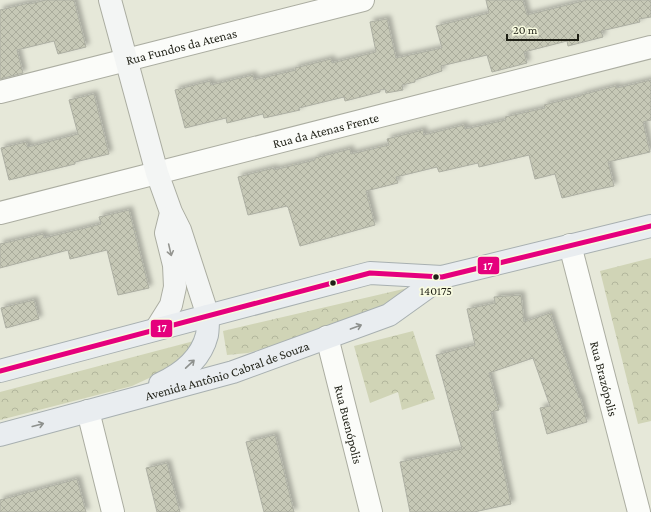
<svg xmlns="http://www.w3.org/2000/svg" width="651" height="512" font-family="'Crimson Pro',serif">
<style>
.forest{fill:url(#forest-crowns)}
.building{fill:url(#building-cross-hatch);stroke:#adafa3;filter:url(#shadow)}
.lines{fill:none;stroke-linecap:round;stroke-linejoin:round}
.street-casing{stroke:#abada1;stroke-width:24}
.secondary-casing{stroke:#abada1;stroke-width:24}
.primary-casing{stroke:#a8b0b1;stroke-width:24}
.street{stroke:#fbfcf9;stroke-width:22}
.secondary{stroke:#f3f5f4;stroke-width:22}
.primary{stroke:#e9edf0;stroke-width:22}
.bus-1-casing{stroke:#f8fbe0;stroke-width:8}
.bus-1{stroke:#e5007d;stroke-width:5}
.oneway{stroke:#949590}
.oneway2{stroke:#8e918e}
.bus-dot{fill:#1f2016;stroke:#f8fbe0;stroke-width:1.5}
.labels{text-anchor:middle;stroke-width:3.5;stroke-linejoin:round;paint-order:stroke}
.bus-label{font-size:12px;fill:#1f2016;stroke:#f8fbe0}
.street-label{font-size:13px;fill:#1f2016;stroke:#f8fbe0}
.line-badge{stroke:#f8fbe0;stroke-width:1.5}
.badge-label{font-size:11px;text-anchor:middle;font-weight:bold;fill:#fff}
</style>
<defs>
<pattern id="forest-crowns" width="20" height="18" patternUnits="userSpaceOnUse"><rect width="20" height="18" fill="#d0d4b6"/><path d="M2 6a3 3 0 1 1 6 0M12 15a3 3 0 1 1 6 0" fill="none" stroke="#b2b69c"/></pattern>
<pattern id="building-cross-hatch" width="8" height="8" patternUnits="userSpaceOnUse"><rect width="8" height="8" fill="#c6c8b6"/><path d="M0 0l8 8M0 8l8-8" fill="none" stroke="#aaac9c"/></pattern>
<filter id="shadow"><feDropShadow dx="3.5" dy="-3.5" stdDeviation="2" flood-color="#0004"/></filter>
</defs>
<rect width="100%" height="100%" fill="#e6e8d9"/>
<g class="forest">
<path d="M651 258V421L638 424 600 271Z"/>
<path d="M412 287 394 301 296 339 248 353 227 355 223 331Z"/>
<path d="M413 331 435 399 402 410 398 392 370 403 354 346Z"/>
<path d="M194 341 187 356 175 366 132 386 0 420V392Z"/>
</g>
<g class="building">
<path d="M46 0H74L86 47 58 54 54 41 17 50 23 73 0 79V10L29 3 30 4Z"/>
<path d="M486 0H523L527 15 587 0H651V17L639 19 640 22 601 31 603 37 568 46 567 41 524 52 527 63 492 72 487 55 441 66 442 71 415 80V82L402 85 403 90 386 93 385 89 380 90V92L345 101 344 97 299 108 300 110 264 118 263 114 227 123 226 118 185 128 175 90 210 81 211 85 253 75 254 80 296 70 295 68 331 59 332 63 376 52 370 22 387 19 396 58 442 48 436 26 489 13Z"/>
<path d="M651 80V120L643 122 650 152 608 162 614 186 595 190 562 198 555 174 535 179 529 155 479 167 478 163 439 172 437 167 396 177 398 183 366 191 375 225 300 246 288 207H287V206L248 215 238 177 274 168V170L315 160V158L350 149 351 154 389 145 387 139 423 130 424 135 464 125 465 129 506 120 505 117 545 108 544 105 581 96V95L616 86 617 88Z"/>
<path d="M94 94 109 154 75 162V164L9 180 1 148 26 142 28 147 78 134 69 100Z"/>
<path d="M129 210 149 288 118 295 107 250 70 259 68 250 0 268V244L43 234 44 238 101 224 99 217Z"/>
<path d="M521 295 524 322 550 313 579 398 580 397 587 422 547 434 540 408 550 406 533 358 489 373 499 410 491 412 511 504 474 512H410L400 462 462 449 436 355 475 345 467 309 495 303 494 297Z"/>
<path d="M34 300 39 319 6 328 1 308Z"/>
<path d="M275 435 294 512H264L246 442Z"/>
<path d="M167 463 180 512H157L146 468Z"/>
<path d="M77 479 86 512H0V500Z"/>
</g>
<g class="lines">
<g class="street-casing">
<g id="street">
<path id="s1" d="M0 92 363 0"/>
<path id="s2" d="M0 213 651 47"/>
<path id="s3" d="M570 245 639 512"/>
<path id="s4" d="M327 337 371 512"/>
<path d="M88 411 113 512"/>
</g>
</g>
<g class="secondary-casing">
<g id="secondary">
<path d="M110 0 157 173 171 212 180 230 208 316"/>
<path d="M156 329 171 305 175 287 174 265 166 233 170 217"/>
</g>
</g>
<g class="primary-casing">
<g id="primary">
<path d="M0 371 370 273 442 277 651 226"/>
<path d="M160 384C182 374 201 359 207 335 208 329 208 322 208 316"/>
<path id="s5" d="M0 435 233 372 389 315 442 277"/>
</g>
</g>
<use href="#street" class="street"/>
<use href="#secondary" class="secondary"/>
<use href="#primary" class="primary"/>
<g class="bus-1-casing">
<path id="bus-1" d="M0 371 370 273 442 277 651 226"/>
</g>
<use href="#bus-1" class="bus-1"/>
</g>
<defs><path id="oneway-shaft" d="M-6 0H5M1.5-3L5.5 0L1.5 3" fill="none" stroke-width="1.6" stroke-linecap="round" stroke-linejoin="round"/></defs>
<use class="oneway" href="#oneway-shaft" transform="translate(170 250) rotate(77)"/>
<g class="oneway2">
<use href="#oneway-shaft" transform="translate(356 327) rotate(-20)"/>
<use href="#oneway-shaft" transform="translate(190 364) rotate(-43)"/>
<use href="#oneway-shaft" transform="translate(38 425) rotate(-15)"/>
</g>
<g class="bus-dot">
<circle cx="436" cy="277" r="3.5"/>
<circle cx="333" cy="283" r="3.5"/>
</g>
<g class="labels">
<g class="bus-label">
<text x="436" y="295">140175</text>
</g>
<g class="street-label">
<text dy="5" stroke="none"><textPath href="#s1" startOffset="187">Rua Fundos da Atenas</textPath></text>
<text dy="5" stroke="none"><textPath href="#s2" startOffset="336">Rua da Atenas Frente</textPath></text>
<text dy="5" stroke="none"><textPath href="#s5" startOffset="236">Avenida Antônio Cabral de Souza</textPath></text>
<text dy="5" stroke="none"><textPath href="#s3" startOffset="138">Rua Brazópolis</textPath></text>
<text dy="5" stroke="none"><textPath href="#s4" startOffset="90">Rua Buenópolis</textPath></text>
</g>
</g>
<g class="line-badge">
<rect x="477" y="256" width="23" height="19" rx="4" fill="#e5007d"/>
<rect x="150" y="319" width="23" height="19" rx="4" fill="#e5007d"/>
</g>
<g class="badge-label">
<text x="488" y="270">17</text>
<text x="162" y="332">17</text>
</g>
<path d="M507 34v6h71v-6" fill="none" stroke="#1f2016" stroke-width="2"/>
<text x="513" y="34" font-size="12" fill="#1f2016" stroke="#f8fbe0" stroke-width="3" paint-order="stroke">20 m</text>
</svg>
